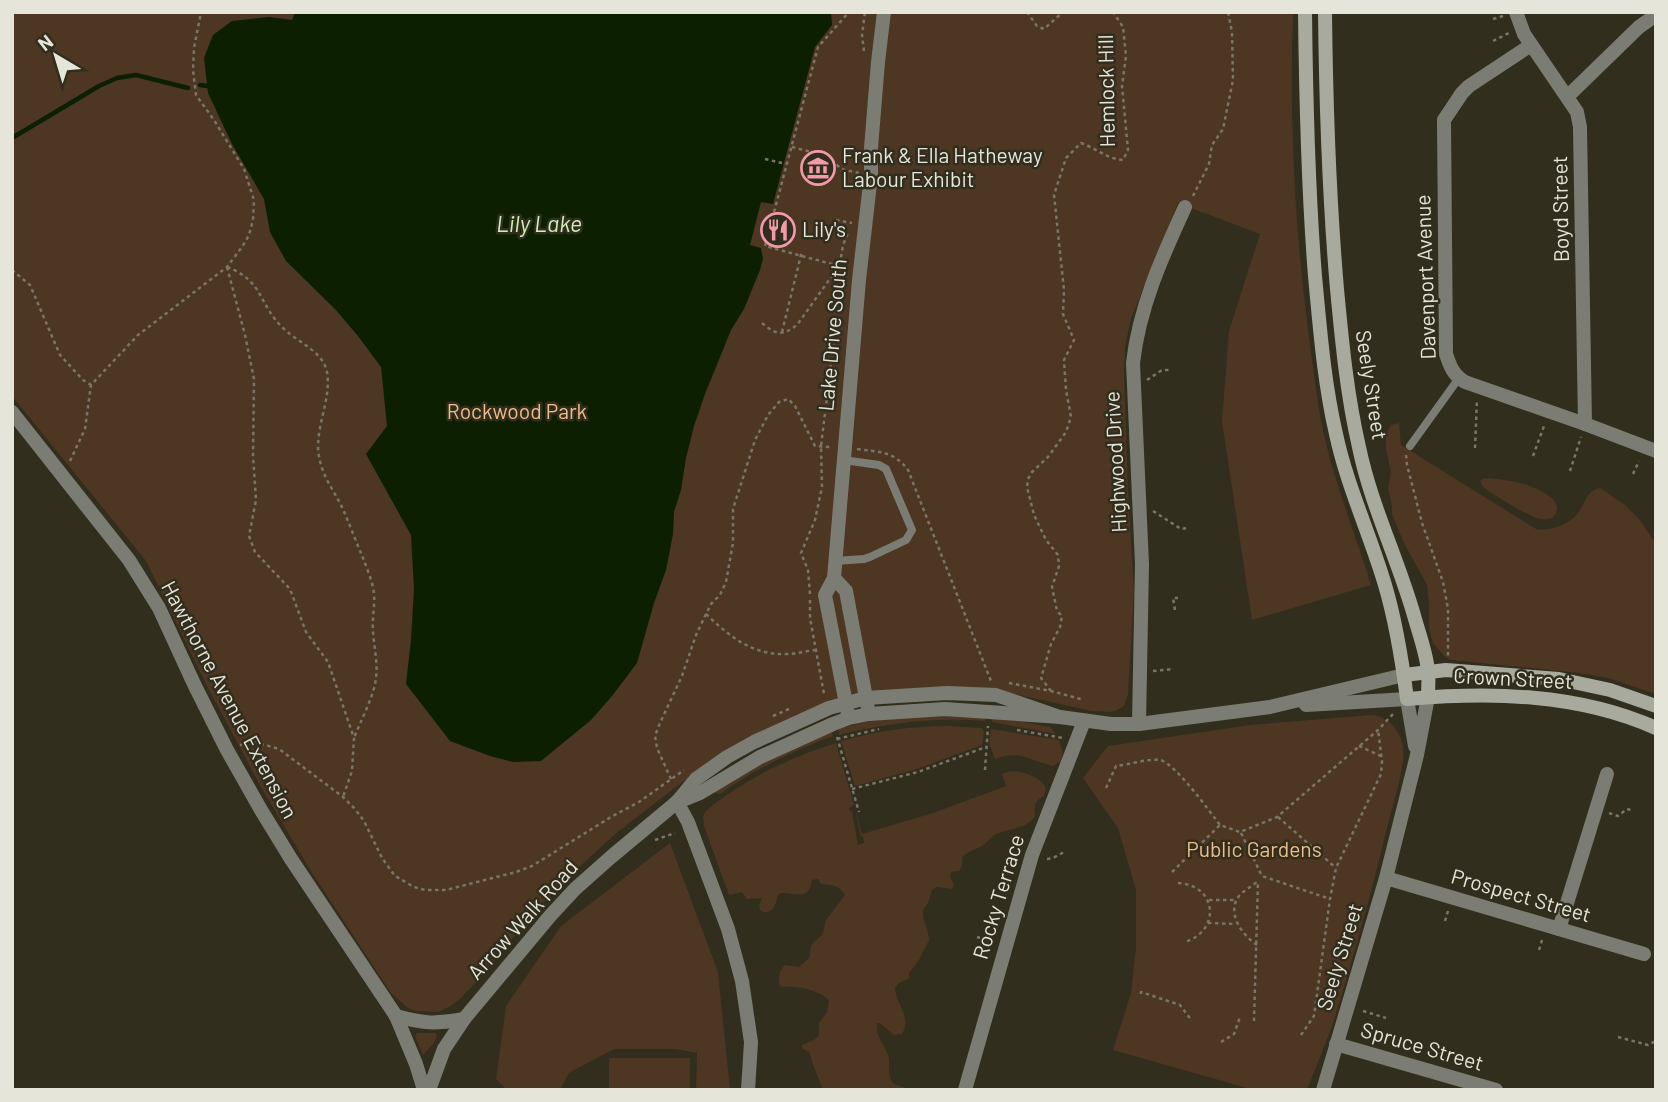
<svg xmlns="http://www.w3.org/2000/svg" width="1668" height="1102" font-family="Barlow,sans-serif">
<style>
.green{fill:#4d3622}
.water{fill:#0c1f01}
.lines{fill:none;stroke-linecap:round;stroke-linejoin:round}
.stream{stroke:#0c1f01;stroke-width:4.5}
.path{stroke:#797668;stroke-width:2.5;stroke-dasharray:3.5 3.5;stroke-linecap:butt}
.service{stroke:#7b7d74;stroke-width:8}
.minor{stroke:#7b7d74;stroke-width:14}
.tertiary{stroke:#7b7d74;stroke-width:14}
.secondary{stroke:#a7aa9c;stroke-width:14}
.labels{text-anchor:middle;stroke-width:5;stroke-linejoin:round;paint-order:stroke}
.street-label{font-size:21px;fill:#e6e5da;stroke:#312e1d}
.poi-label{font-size:21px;fill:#e6e5da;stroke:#312e1d;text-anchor:start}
.park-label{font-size:21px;fill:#f2bb8b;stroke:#312e1d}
.water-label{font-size:23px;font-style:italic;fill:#cbf2b6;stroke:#312e1d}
</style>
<rect width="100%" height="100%" fill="#312e1d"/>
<g class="green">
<path d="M12 12H1293C1289 120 1295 230 1309 337 1314 372 1317 408 1326 443 1337 489 1357 539 1371 585L1252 620 1222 421 1229 331 1260 234 1178 203 1131 319 1125 347 1124 374 1128 493 1134 591 1128 694 1124 706 1116 711 1109 712 1091 711 1019 695 989 691 862 696 708 764 668 793 614 835 562 883 526 921 481 977 460 999 449 1007 438 1012 417 1011 408 1008 391 993 309 868 261 787 208 688 146 561 12 396Z"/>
<path d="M1399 423 1401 445 1536 529C1551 531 1569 525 1578 513 1587 502 1585 491 1600 488L1625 505 1639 519 1656 544V694L1608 678 1580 673 1451 660 1444 656 1433 643 1429 629V604L1427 585 1404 543 1392 514V505L1388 489 1391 472 1386 449V434L1391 425Z"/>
<path d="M1485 478C1509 480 1529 482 1549 496 1562 504 1559 522 1541 519 1526 516 1496 496 1483 487L1480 481Z"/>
<path d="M986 715 985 721C935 717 888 723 839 735L838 729 861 723 900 716Z"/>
<path d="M1371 715C1388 716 1400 730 1403 746 1406 764 1393 805 1388 824 1372 890 1354 956 1334 1020 1326 1043 1316 1067 1307 1090H1254L1113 1050 1131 993 1136 947V890L1118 828 1083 778 1108 746 1250 725Z"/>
<path d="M993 716 1050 727 1056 734 992 722Z"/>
<path d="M948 726 982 728 984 732 982 745 917 769 855 786 841 741C876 731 912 726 948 726Z"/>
<path d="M991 729 1059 740 1063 753 1061 761 1053 766C1031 761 1019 749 995 759L989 743Z"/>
<path d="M831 731 833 736C793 751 755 769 720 794L713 792 734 776Z"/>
<path d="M836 743 854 805 849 808V810L852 812 858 845 864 843 863 836 861 837 855 810 862 834 933 813 1006 786 1002 774C1005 773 1009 771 1013 771 1021 771 1040 777 1044 785 1047 789 1045 791 1044 796 1034 801 1034 807 1035 817 1026 828 1011 829 999 833 993 835 990 839 986 843 978 850 968 850 962 858V866L959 871 951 872 950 877 954 884 953 889 936 887 932 890 928 903 923 910V917L928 933 929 940 919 960 909 973V978L899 983 895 988C896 1005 912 1017 902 1034L894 1035 880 1023H877C875 1036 884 1043 888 1055 891 1063 886 1074 893 1083 897 1087 914 1089 921 1090H823L812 1062 810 1053 802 1048V1045L814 1040 819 1035V1023L827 1012 829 1000C815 989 799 986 782 987L779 984C780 975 778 971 785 965L799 967 809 958 811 946 814 942 822 935 826 920 845 895C840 885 831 885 821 884L818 879 812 880C809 901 796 893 781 893L778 895C775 904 775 913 763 912L760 910 759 906 762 898 747 899 742 892 729 895 704 826 703 816 706 811C743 780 790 757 836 743Z"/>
<path d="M670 843 718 972 730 1090H696L697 1053 676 1049H614L569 1073 560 1090H507L496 1079 506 1006 561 926Z"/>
<path d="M417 1033H435L437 1035 434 1043 423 1055 415 1036Z"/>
<rect x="609" y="1058" width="81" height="32"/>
</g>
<path class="water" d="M295 12H831L832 25 815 47 773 204 761 202 750 245 761 248 763 259 760 270 744 309 731 330 705 394 694 426 686 458 681 490 674 512 673 534 666 570 654 603 637 663 612 696 591 720 541 761 513 762 490 756 450 741 406 684 411 640 414 589 411 535 366 454 387 426 381 367 358 336 335 309 286 261 270 232 264 199 232 144 208 93 204 58 213 35 232 21 269 17 292 20Z"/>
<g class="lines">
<g class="stream">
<path d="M200 85 207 86"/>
<path d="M12 138 99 86 117 78 136 75 188 88"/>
</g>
<g class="path">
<path d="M1027 12 1037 26 1044 29 1063 12"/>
<path d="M1493 19 1503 16"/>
<path d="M1493 41 1509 33"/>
<path d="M864 51 862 35 865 12"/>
<path d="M792 147 823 155 831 159 841 169 859 173"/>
<path d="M765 159 786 164"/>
<path d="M1193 196 1209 164 1212 145 1223 129 1233 80 1232 32 1228 12"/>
<path d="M836 220 852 223"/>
<path d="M227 267 245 335 254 379 253 455 256 500 249 536 255 552 290 589 306 632 328 662 354 738 352 771 343 797"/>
<path d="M227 267C264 281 258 304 283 328 297 342 323 351 327 372 332 402 312 432 320 461 324 480 338 496 345 514 351 528 357 544 363 558 367 569 373 582 374 594 375 606 372 618 373 631 374 648 379 666 375 684 371 702 361 720 354 738"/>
<path d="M12 270 30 285 60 355 83 380 91 385"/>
<path d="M762 323C776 335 783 336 797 325L839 266 765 246 818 47 849 12"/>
<path d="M782 332 802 251"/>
<path d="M1147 380 1162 370H1172"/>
<path d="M1475 448 1477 399"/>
<path d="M857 449C879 452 894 451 908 470L991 681"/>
<path d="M1406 455 1407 465 1422 523 1443 582 1448 609V656"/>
<path d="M1533 456 1544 426"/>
<path d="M70 461 85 429 91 385 138 335 227 267 242 247 249 235 253 220 254 200 244 169 214 120 196 95 193 70 194 48 201 12"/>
<path d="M1570 471 1581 437"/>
<path d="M1633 474 1639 461"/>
<path d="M1153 511 1181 529 1187 528"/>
<path d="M810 594 808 570 801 553 815 520 822 487 821 446 841 281C840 263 840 248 849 231"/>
<path d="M810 600V618L824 694"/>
<path d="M1175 610 1173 598H1178"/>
<path d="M706 614C729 636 753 656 788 654 797 654 806 651 815 650"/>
<path d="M1153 671 1174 669"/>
<path d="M1009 683 1051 691 1084 700"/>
<path d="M1051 691 1041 678 1051 644 1060 627 1062 616 1057 611 1052 587 1059 566 1058 555 1046 540 1034 515 1027 487 1028 479 1032 472 1048 457 1066 432 1071 417 1066 390 1064 360 1074 340 1063 314 1064 290 1054 195 1066 158 1081 143C1096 148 1107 159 1123 160L1128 150 1122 86 1126 56 1123 27 1113 12"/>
<path d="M773 716 789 709"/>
<path d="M1017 730 1063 738"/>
<path d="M837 737 859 812"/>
<path d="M837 739 879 729"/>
<path d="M240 745 255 742 279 749 343 797 355 809 364 821 382 858 395 876 414 887 425 890H446L516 872 532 866 611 817 639 802 684 770"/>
<path d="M1359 746 1381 756"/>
<path d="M985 770 988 726"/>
<path d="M671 779 657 748 655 736 660 723 682 676 696 635 706 614 711 604 720 595 726 582 733 543V509L755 440 768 415 779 402 788 399 795 406 815 446 830 447"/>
<path d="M1106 788 1116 766C1128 765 1149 758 1160 760 1175 763 1210 812 1220 825"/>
<path d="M852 789 918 772 986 747"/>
<path d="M1609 813 1618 816 1627 809 1631 810"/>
<path d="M1278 817 1336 868"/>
<path d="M1241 833 1262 876 1330 899"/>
<path d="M655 840 675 833"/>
<path d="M1047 859 1053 858 1066 851"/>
<path d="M1172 872 1220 825 1240 832 1277 817 1378 730 1393 714"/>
<path d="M1178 883C1218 885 1221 932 1184 942"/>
<path d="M999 890 1004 878 1005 865H1003"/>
<path d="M1209 900H1237"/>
<path d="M1445 921 1448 911"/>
<path d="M1208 923 1236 924"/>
<path d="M977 937 994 942"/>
<path d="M1257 945C1242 935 1226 913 1239 896 1244 890 1251 887 1257 882"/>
<path d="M1539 950 1542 940"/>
<path d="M1141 994V992L1180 1005 1192 1021"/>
<path d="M1363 1011 1386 1018"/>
<path d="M1254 1021 1258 881"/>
<path d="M1301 1035 1314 1016 1330 899 1336 868 1381 774 1382 761 1378 730"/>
<path d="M1618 1037 1648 1045 1656 1041"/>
<path d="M1221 1042 1234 1034 1240 1017"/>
</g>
<g class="service">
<path d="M1410 446 1459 378"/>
<path d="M835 561 864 559 870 557 906 540 912 530 886 469 879 465 843 460"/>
</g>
<g class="minor">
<path d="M1516 12 1524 34 1577 112 1580 127 1585 424"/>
<path d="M1531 45 1469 86 1462 93 1444 120 1446 354C1450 366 1453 375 1465 382L1585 424 1656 451"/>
<path d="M1568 96 1639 27 1656 15"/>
<path d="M12 412 129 560 159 608 194 684 227 750 261 810 291 859 396 1016"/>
<path d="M834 578 859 280 871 175V148L878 62 884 12"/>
<path d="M1407 699 1415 746"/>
<path d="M848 714 825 595 834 578 846 591 869 714"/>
<path d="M1139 724 1142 564 1133 363C1139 308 1162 257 1185 207"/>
<path d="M677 802 688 822 728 929 742 981 751 1042 748 1090"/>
<path d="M1386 878 1644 954"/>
<path d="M1559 929 1607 774"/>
<path d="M1336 1044 1496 1090"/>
<path d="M965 1090 1032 855 1084 721"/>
<path d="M1323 1090 1386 878 1417 755 1428 697"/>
</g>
<g class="tertiary">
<path d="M1306 705 1407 699"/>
<path d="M678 802 700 793 760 757 833 724 849 718 869 714 945 709 1060 717 1111 724H1139L1270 707 1404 675"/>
<path d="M396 1016 416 1064 424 1090"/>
<path d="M396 1016C425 1024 435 1024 464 1019"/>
<path d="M429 1090 444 1049 464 1019 550 916 575 889 611 857 677 802 696 779 727 757 754 742 829 708 866 698 947 693 996 695 1060 717"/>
</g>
<g class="secondary">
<path d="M1305 12C1306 101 1308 188 1315 276 1320 329 1324 382 1336 434 1347 486 1370 534 1385 585 1396 622 1402 660 1407 699 1491 692 1577 693 1656 728"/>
<path d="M1325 12C1326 105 1329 196 1337 289 1342 342 1347 395 1359 447 1371 506 1399 561 1415 619 1420 636 1426 653 1428 670 1429 679 1428 688 1428 697"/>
<path d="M1404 675 1446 670 1559 679 1610 690 1656 706"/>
</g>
</g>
<defs>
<g id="museum-ring" transform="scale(1.75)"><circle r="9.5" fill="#312e1d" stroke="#f39aaa" stroke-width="1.5"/><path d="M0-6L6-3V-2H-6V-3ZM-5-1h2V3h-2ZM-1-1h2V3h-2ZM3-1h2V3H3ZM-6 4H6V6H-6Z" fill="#f39aaa"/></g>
<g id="restaurant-ring" transform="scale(1.75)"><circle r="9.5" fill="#312e1d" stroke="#f39aaa" stroke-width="1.5"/><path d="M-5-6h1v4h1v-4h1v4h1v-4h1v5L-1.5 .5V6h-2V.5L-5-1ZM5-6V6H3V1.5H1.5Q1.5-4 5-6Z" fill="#f39aaa"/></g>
</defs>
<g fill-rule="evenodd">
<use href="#museum-ring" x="818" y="168"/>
<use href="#restaurant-ring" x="778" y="230"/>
</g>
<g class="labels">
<g class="street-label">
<text transform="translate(1107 91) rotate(-91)" y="7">Hemlock Hill</text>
<text transform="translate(1561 209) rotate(-91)" y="7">Boyd Street</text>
<text transform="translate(1426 277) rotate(-92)" y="7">Davenport Avenue</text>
<text transform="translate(833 335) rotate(-85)" y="7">Lake Drive South</text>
<text transform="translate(1371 385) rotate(81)" y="7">Seely Street</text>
<text transform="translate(1116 462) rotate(-93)" y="7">Highwood Drive</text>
<text transform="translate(1513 679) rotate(3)" y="7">Crown Street</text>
<text transform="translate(229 700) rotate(62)" y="7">Hawthorne Avenue Extension</text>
<text transform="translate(1521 896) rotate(16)" y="7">Prospect Street</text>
<text transform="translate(999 897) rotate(-73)" y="7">Rocky Terrace</text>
<text transform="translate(523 920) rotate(-48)" y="7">Arrow Walk Road</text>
<text transform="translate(1340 957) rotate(-73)" y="7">Seely Street</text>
<text transform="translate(1422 1047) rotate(16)" y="7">Spruce Street</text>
</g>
<g class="poi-label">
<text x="842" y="163">Frank &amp; Ella Hatheway<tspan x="842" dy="24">Labour Exhibit</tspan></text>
<text x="802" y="237">Lily's</text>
</g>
<g class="park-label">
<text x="517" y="419">Rockwood Park</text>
<text x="1254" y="857">Public Gardens</text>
</g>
<g class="water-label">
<text x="539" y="232">Lily Lake</text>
</g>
</g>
<rect width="1668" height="1102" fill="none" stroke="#e6e5da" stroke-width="28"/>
<g transform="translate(56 56) rotate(322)" stroke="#312e1d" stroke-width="5" paint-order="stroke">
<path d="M0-5L12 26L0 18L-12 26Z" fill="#e6e5da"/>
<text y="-10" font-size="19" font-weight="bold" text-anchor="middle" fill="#e6e5da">N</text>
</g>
</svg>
